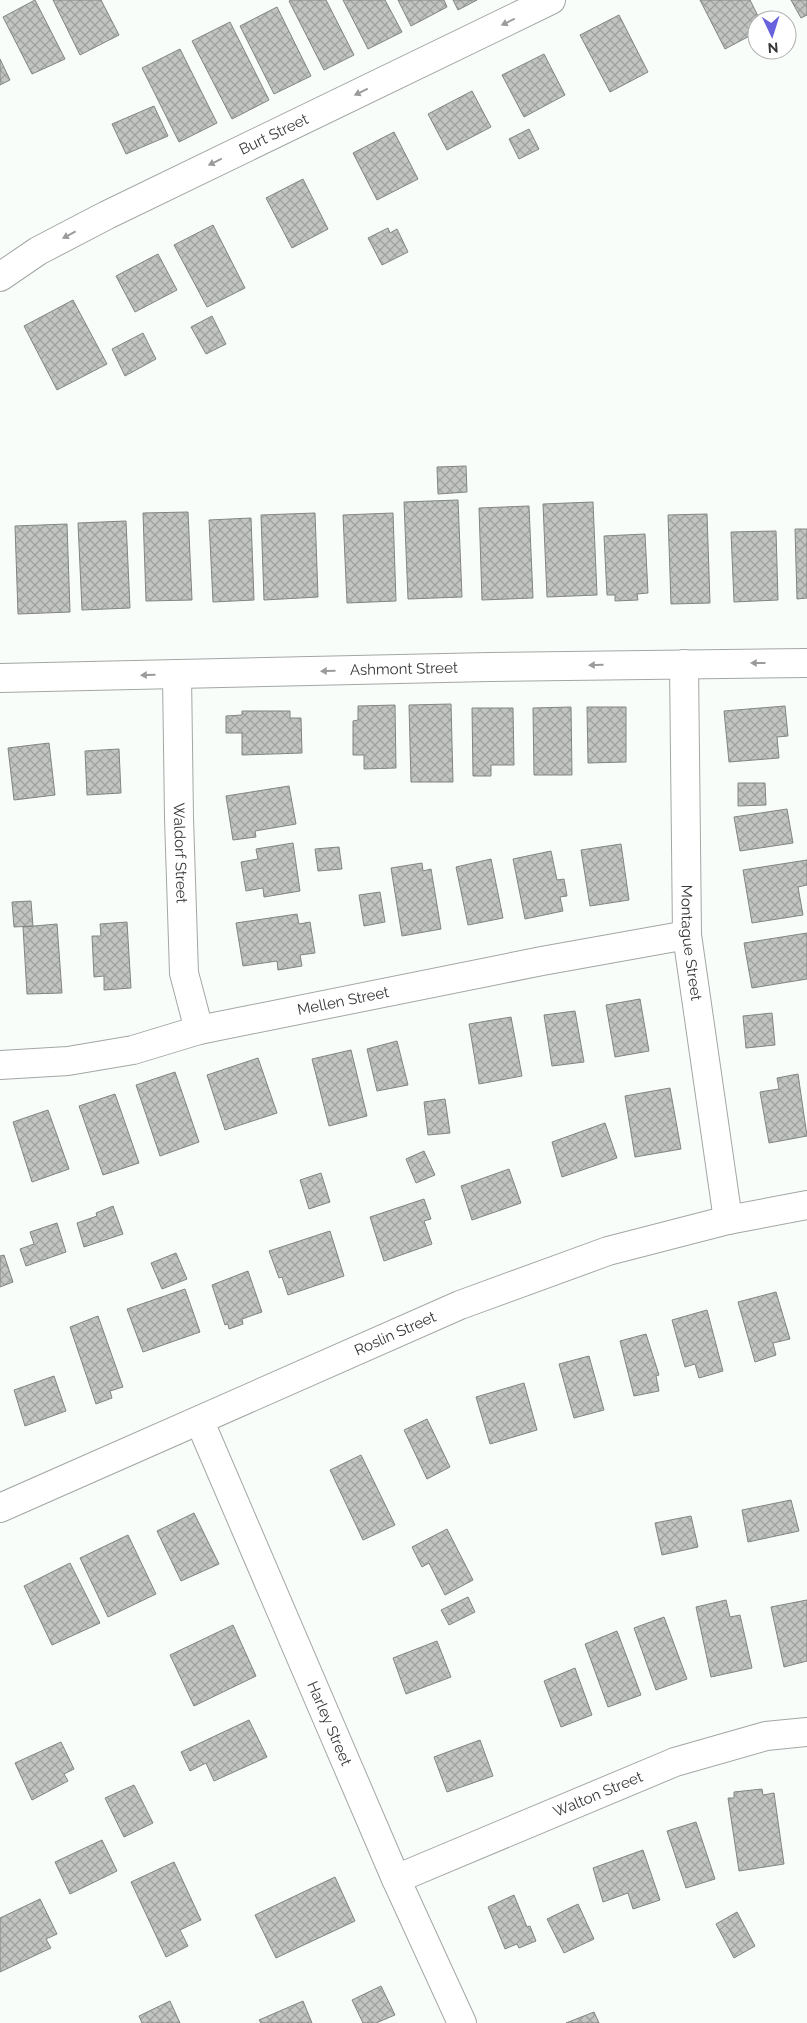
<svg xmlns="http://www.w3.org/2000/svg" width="807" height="2023" font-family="Raleway,sans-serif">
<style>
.building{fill:url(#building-cross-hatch);stroke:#828683}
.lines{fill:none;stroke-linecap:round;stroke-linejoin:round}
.minor-casing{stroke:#a3a7a4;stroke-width:30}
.tertiary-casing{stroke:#a3a7a4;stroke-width:30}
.minor{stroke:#fff;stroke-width:28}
.tertiary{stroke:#fff;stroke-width:28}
.oneway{fill:#9a9b9a}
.labels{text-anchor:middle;stroke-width:4;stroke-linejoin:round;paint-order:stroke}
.street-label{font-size:15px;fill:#363736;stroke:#fff}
</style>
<defs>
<pattern id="building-cross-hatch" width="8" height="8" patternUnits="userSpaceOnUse" patternTransform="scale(1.25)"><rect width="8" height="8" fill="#c1c4c1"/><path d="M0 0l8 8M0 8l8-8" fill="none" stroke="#9ea09e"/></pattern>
</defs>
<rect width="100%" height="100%" fill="#f9fdf9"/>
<g class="building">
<path d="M35 0 65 59 32 74 3 17Z"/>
<path d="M53 0H101L119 35 80 55Z"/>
<path d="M291 0H326L354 55 324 70 289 1Z"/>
<path d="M343 0H385L402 32 368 49Z"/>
<path d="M398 0H444L447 7 411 26Z"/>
<path d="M453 0H477L458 10Z"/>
<path d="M700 0H750L760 20H757V32L725 49Z"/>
<path d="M791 0H807V15L801 18Z"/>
<path d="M277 7 311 76 274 94 240 26Z"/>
<path d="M619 15 648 72 610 92 580 35Z"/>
<path d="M230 22 269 100 232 119 192 41Z"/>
<path d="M180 49 217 123 179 142 142 68Z"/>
<path d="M544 54 565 95 524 117 502 75Z"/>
<path d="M0 59 10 80 0 85Z"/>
<path d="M472 91 491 127 447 150 428 114Z"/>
<path d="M154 106 168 136 126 154 112 124Z"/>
<path d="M529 129 539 149 519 159 509 139Z"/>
<path d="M394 132 418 179 377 200 353 153Z"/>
<path d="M303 179 328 229 292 248 266 198Z"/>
<path d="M213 225 245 288 207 307 174 245Z"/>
<path d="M388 228 390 233 397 229 408 252 382 265 368 238Z"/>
<path d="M158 254 177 290 135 312 116 276Z"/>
<path d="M73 300 107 364 57 390 24 326Z"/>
<path d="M212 316 226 344 206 354 191 327Z"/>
<path d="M143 333 156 359 125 376 112 349Z"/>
<path d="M466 466 467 492 438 494 437 467Z"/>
<path d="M458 500 462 597 408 599 404 502Z"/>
<path d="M593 502 597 595 547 597 543 504Z"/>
<path d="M529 506 533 598 482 600 479 508Z"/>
<path d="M188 512 192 600 146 601 143 513Z"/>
<path d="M315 513 318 597 264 600 261 515Z"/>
<path d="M393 513 396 601 347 603 343 515Z"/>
<path d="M707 514 710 603 671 604 668 515Z"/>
<path d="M251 518 254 600 213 602 209 520Z"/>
<path d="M126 521 130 608 82 610 78 523Z"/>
<path d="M67 524 70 612 18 614 15 526Z"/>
<path d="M795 529H807V598L797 599Z"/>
<path d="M776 531 778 600 734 602 731 532Z"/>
<path d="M645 534 648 593 637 594 638 600 615 601V595H607L604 536Z"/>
<path d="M451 704 453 782H411L409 705Z"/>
<path d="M395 705 396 768 364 769V755H353V721L358 720V706Z"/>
<path d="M785 706 788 736 777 737 779 758 729 762 724 711Z"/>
<path d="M571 707 572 775H534L533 708Z"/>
<path d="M587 707H626V762L588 763Z"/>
<path d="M472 708H513L514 765H491V776H473Z"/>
<path d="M242 711H290V718H301L302 753 242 755V733H226V716L242 715Z"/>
<path d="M49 743 55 795 14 800 8 748Z"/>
<path d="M119 749 121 793 87 795 85 751Z"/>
<path d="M738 783H765L766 805 738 806Z"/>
<path d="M289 786 296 824 255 831 256 837 233 840 226 796Z"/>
<path d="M787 809 793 843 740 851 734 817Z"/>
<path d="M293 843 300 891 264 897 263 888 246 891 241 862 258 859 256 849Z"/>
<path d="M621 844 629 900 590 906 581 850Z"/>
<path d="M339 847 342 869 318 871 315 849Z"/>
<path d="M551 851 557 880 564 879 567 896 560 897 563 911 525 919 513 859Z"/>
<path d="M491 859 503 918 468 925 456 867Z"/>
<path d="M807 860V885L798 887 803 915 752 923 743 870Z"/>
<path d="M422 863 423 871 431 869 441 929 402 936 391 868Z"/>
<path d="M380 892 385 922 364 926 359 895Z"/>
<path d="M31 901 33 926 14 927 12 902Z"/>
<path d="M297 914 299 924 310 922 315 953 300 955 302 966 278 970 277 961 243 966 236 923Z"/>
<path d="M127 922 131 988 104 990V976L94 977 92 936H101L100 924Z"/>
<path d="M57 924 62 993 27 994 23 927Z"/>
<path d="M807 933V979L752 988 744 943Z"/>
<path d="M640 999 649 1051 615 1057 606 1005Z"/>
<path d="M575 1011 584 1062 552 1066 544 1015Z"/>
<path d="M772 1013 775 1045 746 1048 743 1016Z"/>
<path d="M511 1017 522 1076 479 1084 469 1024Z"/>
<path d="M397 1041 408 1085 377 1091 367 1049Z"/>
<path d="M351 1050 367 1116 329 1126 312 1059Z"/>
<path d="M258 1058 277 1113 225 1130 207 1075Z"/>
<path d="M175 1072 199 1142 160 1156 136 1085Z"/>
<path d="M798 1074 807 1136 769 1143 760 1092 779 1089 777 1078Z"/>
<path d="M670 1088 681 1149 635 1157 625 1096Z"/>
<path d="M115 1094 139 1163 103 1175 79 1106Z"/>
<path d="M445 1099 450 1133 428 1135 424 1102Z"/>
<path d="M48 1110 69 1169 32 1182 13 1122Z"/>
<path d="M605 1123 617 1158 562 1177 552 1142Z"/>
<path d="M424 1151 435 1175 416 1183 406 1159Z"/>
<path d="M509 1169 521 1203 472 1220 461 1186Z"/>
<path d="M321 1173 330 1202 309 1209 300 1180Z"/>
<path d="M424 1199 431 1219 424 1221 432 1244 384 1261 370 1217Z"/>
<path d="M113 1206 123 1234 84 1247 77 1223 97 1216 96 1213Z"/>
<path d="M57 1223 66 1252 26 1266 20 1249 34 1244 30 1232Z"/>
<path d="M330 1231 344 1276 288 1295 282 1277 279 1278 269 1251Z"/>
<path d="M176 1253 187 1279 162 1289 151 1263Z"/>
<path d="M4 1255 13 1282 0 1287V1256Z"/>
<path d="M248 1271 262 1312 242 1319 243 1324 229 1329 228 1324 225 1325 212 1285Z"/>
<path d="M185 1289 200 1332 143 1352 127 1309Z"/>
<path d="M776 1292 790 1339 773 1343 776 1355 755 1362 738 1302Z"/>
<path d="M707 1310 723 1371 699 1378 695 1364 685 1367 672 1320Z"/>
<path d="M98 1316 123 1387 110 1391 112 1398 96 1404 70 1327Z"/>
<path d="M646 1334 659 1375 656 1376 659 1391 634 1396 620 1341Z"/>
<path d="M589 1356 604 1410 574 1418 559 1364Z"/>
<path d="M54 1376 66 1411 25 1426 14 1390Z"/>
<path d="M524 1383 537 1430 490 1444 476 1397Z"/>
<path d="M427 1419 450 1467 427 1479 404 1430Z"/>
<path d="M361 1455 395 1525 363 1540 330 1470Z"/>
<path d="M791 1500 799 1531 748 1542 742 1510Z"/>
<path d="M194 1513 219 1564 181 1581 157 1531Z"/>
<path d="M691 1516 698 1547 662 1555 655 1523Z"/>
<path d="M447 1529 473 1580 445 1595 429 1563 422 1567 412 1547Z"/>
<path d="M128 1535 156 1594 108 1617 80 1558Z"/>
<path d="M70 1563 100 1623 52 1645 24 1586Z"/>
<path d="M468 1597 475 1612 449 1625 441 1610Z"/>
<path d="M726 1600 730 1617 740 1615 752 1668 711 1677 696 1607Z"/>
<path d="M807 1600V1661L784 1667 771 1607Z"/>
<path d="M664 1617 687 1679 656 1690 634 1628Z"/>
<path d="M233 1625 256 1676 194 1706 170 1655Z"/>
<path d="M617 1631 641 1695 608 1707 585 1644Z"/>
<path d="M437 1641 451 1677 406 1694 393 1658Z"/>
<path d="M575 1668 592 1715 561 1727 544 1681Z"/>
<path d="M249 1720 267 1757 214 1781 206 1763 190 1771 181 1752Z"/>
<path d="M480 1740 493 1776 447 1792 434 1757Z"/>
<path d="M61 1742 74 1769 64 1774 68 1781 32 1800 15 1763Z"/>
<path d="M134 1785 153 1823 124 1837 105 1798Z"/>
<path d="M762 1789 763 1795 774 1793 784 1864 739 1871 728 1798H734V1792Z"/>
<path d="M696 1822 715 1879 686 1888 667 1831Z"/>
<path d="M102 1840 117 1871 70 1894 55 1862Z"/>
<path d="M643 1850 660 1900 633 1909 628 1893 603 1902 593 1868Z"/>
<path d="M174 1862 201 1920 180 1930 188 1946 166 1957 131 1882Z"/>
<path d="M335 1877 355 1921 276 1958 255 1915Z"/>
<path d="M514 1895 527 1927 530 1926 536 1941 519 1948 517 1944 505 1949 488 1907Z"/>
<path d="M40 1899 57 1934 46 1939 51 1948 0 1972V1918Z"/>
<path d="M578 1904 594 1939 564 1953 547 1919Z"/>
<path d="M737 1912 755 1946 734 1958 716 1924Z"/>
<path d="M381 1986 395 2015 376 2023H363L352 2000Z"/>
<path d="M170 2001 180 2023H142L139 2016Z"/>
<path d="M303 2001 312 2023H261L259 2020Z"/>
<path d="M594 2012 599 2023H566Z"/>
</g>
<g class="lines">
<g class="minor-casing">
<g id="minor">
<path id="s1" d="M0 277 38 251 107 215 551 0"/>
<path id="s2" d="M684 664 687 935 728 1220"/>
<path id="s3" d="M177 674 179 818 184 973 199 1030"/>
<path id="s4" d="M0 1065 68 1061 133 1050 199 1030 542 961 687 935"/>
<path id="s5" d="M200 1422 396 1879 462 2023"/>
<path id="s6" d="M0 1508 460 1305 608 1251 728 1220 807 1205"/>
<path id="s7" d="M396 1879 675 1762 766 1736 807 1732"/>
</g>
</g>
<g class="tertiary-casing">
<g id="tertiary">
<path id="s8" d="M0 678 489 667 807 663"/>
</g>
</g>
<use href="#minor" class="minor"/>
<use href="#tertiary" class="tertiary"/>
</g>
<defs><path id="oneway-solid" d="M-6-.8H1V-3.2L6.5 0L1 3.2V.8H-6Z" transform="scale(1.25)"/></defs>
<g class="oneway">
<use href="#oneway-solid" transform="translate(508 22) rotate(154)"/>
<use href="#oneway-solid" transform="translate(361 92) rotate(154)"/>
<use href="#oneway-solid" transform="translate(215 162) rotate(154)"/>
<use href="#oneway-solid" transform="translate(69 235) rotate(152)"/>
<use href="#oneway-solid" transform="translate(758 663) rotate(180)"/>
<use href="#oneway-solid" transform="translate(596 665) rotate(179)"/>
<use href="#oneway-solid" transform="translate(328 671) rotate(179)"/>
<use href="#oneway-solid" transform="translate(148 675) rotate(179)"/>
</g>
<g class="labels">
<g class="street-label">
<text dy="5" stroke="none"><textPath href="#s1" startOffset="309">Burt Street</textPath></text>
<text dy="5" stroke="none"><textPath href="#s8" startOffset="404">Ashmont Street</textPath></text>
<text dy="5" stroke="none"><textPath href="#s3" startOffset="179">Waldorf Street</textPath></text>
<text dy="5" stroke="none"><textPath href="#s2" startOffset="279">Montague Street</textPath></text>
<text dy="5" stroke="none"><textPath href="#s4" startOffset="350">Mellen Street</textPath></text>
<text dy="5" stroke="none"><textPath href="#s6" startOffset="432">Roslin Street</textPath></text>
<text dy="5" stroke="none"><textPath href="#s5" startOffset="328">Harley Street</textPath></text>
<text dy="5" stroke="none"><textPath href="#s7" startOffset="219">Walton Street</textPath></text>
</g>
</g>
<g transform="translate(772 35) rotate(176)"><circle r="24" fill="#ffffff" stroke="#afafaf"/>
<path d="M0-4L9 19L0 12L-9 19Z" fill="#6863dc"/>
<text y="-8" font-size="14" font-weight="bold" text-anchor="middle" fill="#363736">N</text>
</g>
</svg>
